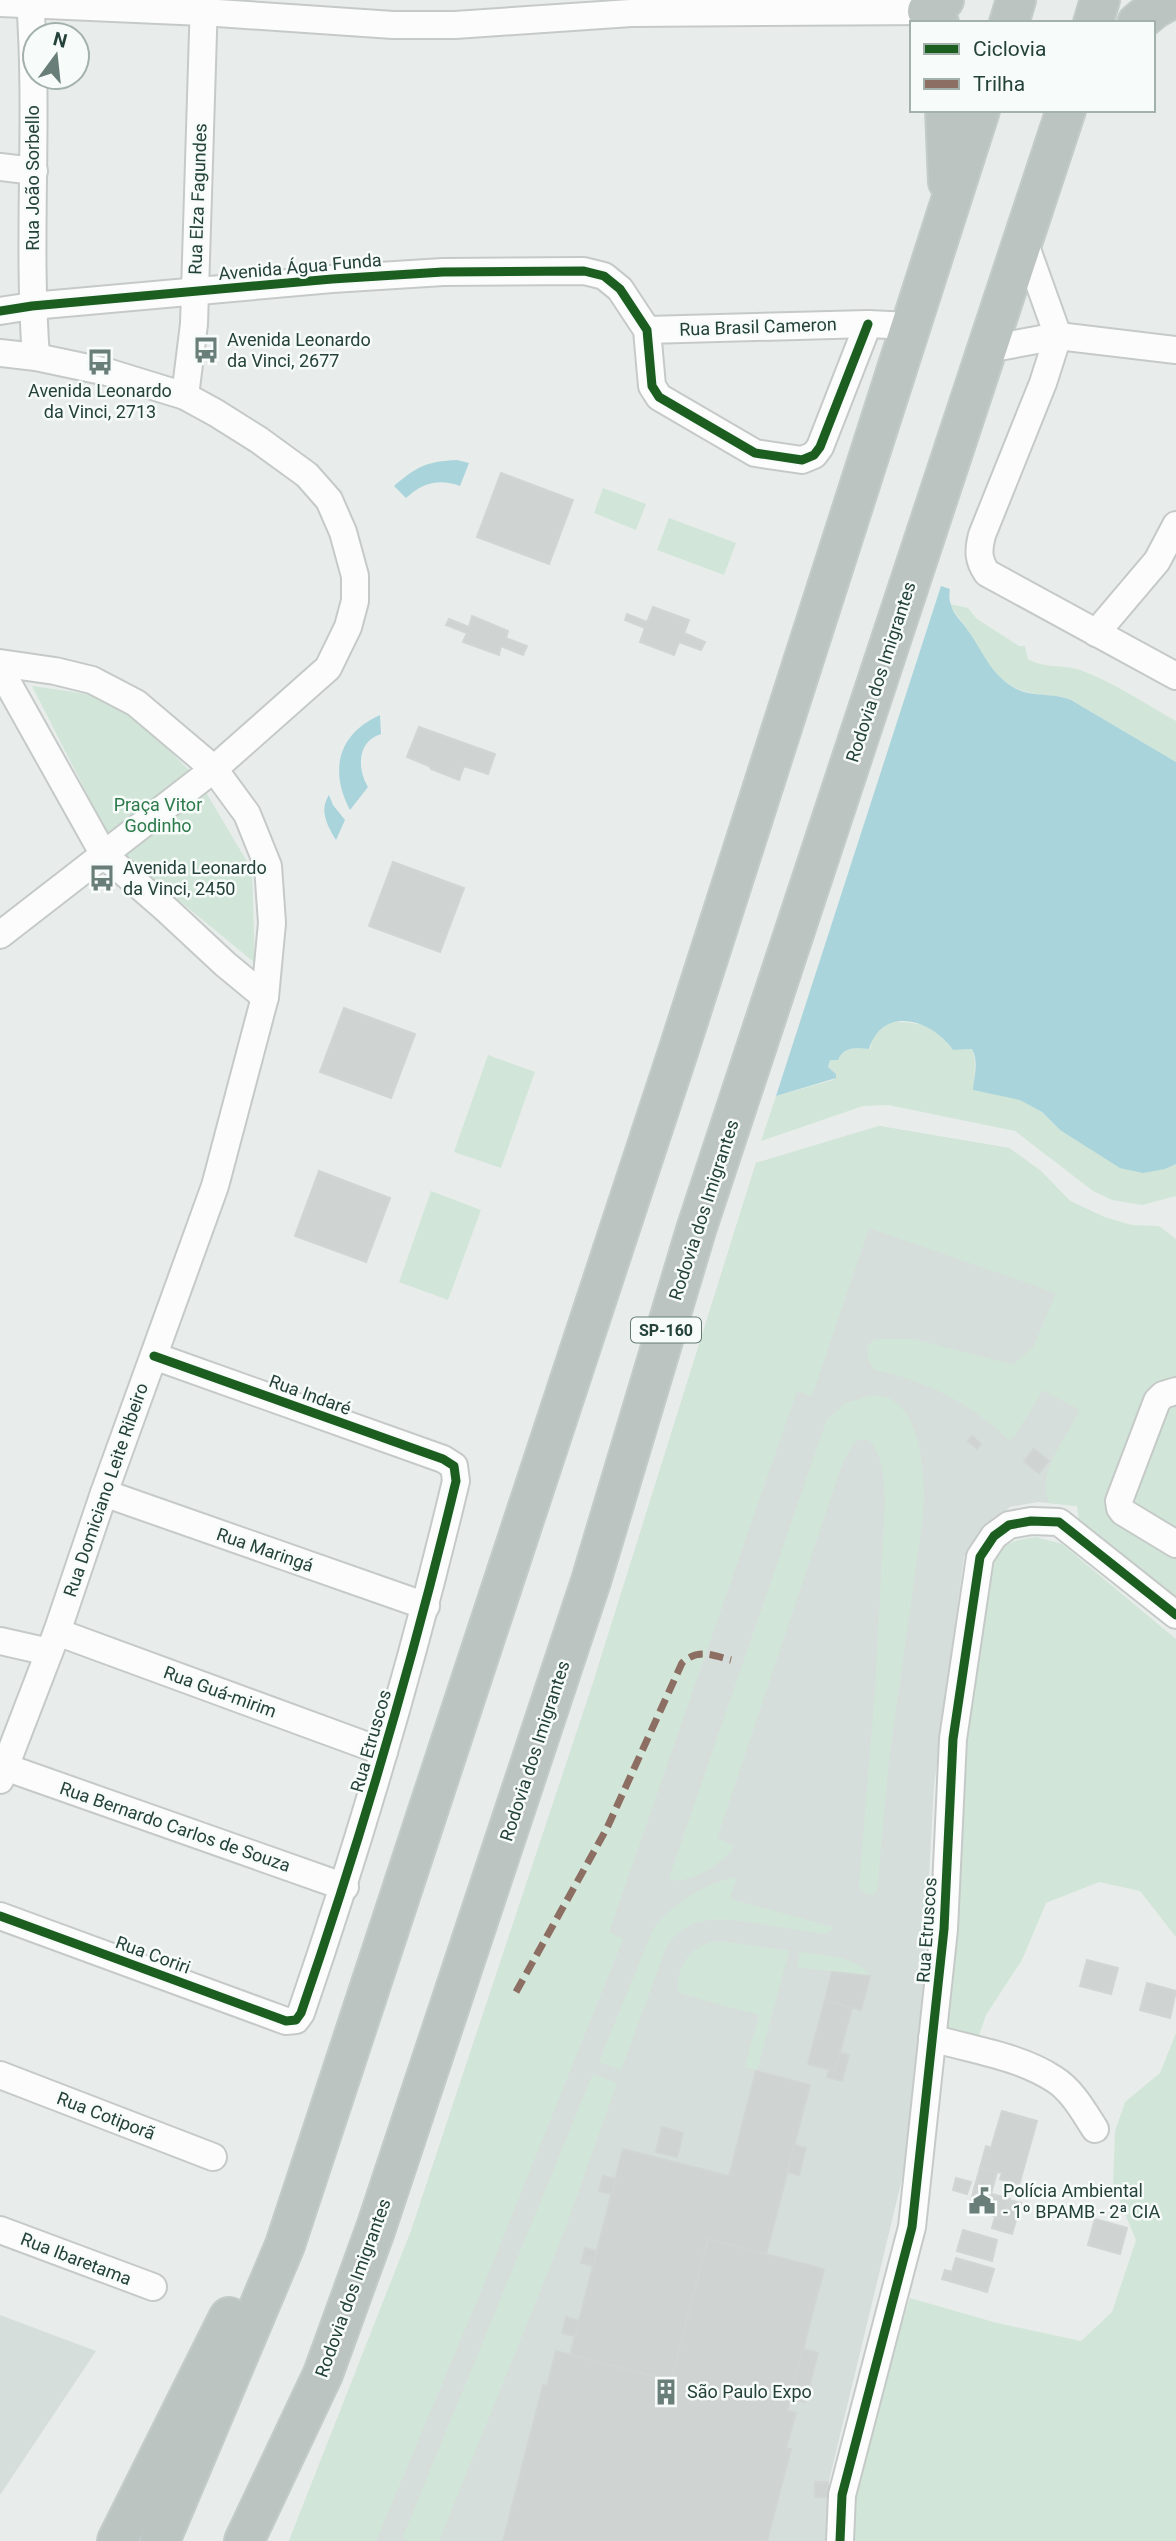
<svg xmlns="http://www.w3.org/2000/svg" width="1176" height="2541" font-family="Roboto,sans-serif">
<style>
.built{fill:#d6dedb}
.green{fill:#d1e6d8}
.water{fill:#a9d4db}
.building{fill:#cfd4d2;stroke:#d1d6d4;stroke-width:2}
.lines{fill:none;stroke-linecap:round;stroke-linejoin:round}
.minor-casing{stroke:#c5cac8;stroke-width:30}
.highway-casing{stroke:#c3ccc9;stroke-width:42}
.minor{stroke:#fcfcfc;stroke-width:26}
.highway{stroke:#bcc4c2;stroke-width:38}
.quiet{stroke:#8d6e63;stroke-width:7;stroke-dasharray:14 7;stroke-linecap:butt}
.cycleway-casing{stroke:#f7fbf9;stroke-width:13}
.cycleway{stroke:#1b5e20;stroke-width:9}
.labels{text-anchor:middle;stroke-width:5;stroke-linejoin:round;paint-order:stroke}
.shield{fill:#f7fbf9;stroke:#637a73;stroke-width:2}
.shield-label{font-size:16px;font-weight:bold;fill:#24423a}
.street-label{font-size:18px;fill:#24423a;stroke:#f7fbf9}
.poi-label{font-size:18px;fill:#24423a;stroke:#f7fbf9;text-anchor:start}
.park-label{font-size:18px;fill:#2d7a4b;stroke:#f7fbf9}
</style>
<rect width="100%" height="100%" fill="#e8edeb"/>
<g class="built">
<path d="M879 1126 1009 1148 1041 1171 1070 1201 1176 1251 1078 1506 1038 1502 1010 1507 980 1533 964 1557 934 1786 922 2005 904 2171 829 2481 828 2541H289L411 2231 593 1683 756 1163Z"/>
<path d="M0 2315 96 2351 0 2495Z"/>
</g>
<g class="green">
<path d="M603 488 646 504 636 530 594 513Z"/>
<path d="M669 518 736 543 724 575 657 550Z"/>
<path d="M950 604 968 608 977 619 1019 646H1025L1028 659C1045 669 1062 664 1080 670 1114 682 1145 704 1176 721V762L1071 700C1056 693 1039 697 1023 691 992 681 982 650 965 626 960 618 954 613 950 604Z"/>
<path d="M32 686 116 698 198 779 252 870 255 963 114 847Z"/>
<path d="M890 1022C920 1021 935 1026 953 1050L972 1049 975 1060 974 1090 1020 1099 1042 1112 1060 1130 1165 1169 1176 1164V1196L1142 1205 1112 1200 1093 1191 1015 1131 888 1105 863 1106 761 1141 776 1096 833 1080 836 1074 828 1067 830 1060H838C844 1046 857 1048 870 1049L873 1035Z"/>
<path d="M488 1055 535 1072 501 1168 454 1152Z"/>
<path d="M879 1126 1009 1148 1041 1171 1070 1201 1104 1217 1132 1225 1159 1226 1176 1239V1602L1079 1523 1077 1506 1049 1503C1036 1469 1067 1439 1080 1410L1043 1390 1014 1437 1009 1440C971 1403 925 1380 874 1370L868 1358 867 1346 875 1339H914L1013 1365 1034 1346 1056 1293 869 1228 812 1396 797 1391 609 1932 623 1939 494 2260 376 2541H289L411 2231 593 1683 756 1163Z"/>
<path d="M431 1191 481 1210 448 1300 399 1282Z"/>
<path d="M873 1395C880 1396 888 1397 894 1401 925 1424 926 1489 922 1523L889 1759 877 1890 873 1895 866 1894 859 1887 875 1693 885 1501C884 1481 884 1457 870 1441L861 1439 853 1443 841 1467 717 1838 734 1846C725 1863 689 1884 671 1880L670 1875 827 1419 846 1403Z"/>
<path d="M1036 1537 1062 1544 1176 1639V1937L1140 1891 1099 1882 1046 1903 1022 1960 986 2015 976 2044 947 2037 967 1733 991 1563C1004 1543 1012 1540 1036 1537Z"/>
<path d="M737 1877 730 1899 833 1927 831 1931 826 1934C806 1931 786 1928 766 1925 731 1919 687 1910 666 1948L621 2070 599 2062 653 1929C674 1903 705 1883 737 1877Z"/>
<path d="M720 1941 789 1951 757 2070 745 2067 759 2015 682 1994 678 1991C676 1964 693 1943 720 1941Z"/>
<path d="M800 1952C824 1956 855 1955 870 1976L797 1967Z"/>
<path d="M1176 2033V2541H854C849 2461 886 2375 910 2298L997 2323 1081 2341 1112 2312 1136 2240 1113 2185 1115 2131 1125 2102 1160 2073Z"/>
<path d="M593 2074 617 2083 565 2229 439 2541H408L402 2539Z"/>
</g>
<g class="water">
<path d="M457 460 469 463 460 486C439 478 422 483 406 498L394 486C416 467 427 461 457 460Z"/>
<path d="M941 586 950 589C949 594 949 600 951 605 954 616 963 622 969 632 983 652 991 674 1013 687 1031 698 1053 692 1071 700L1176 762V1164L1165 1169 1143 1173 1120 1168 1060 1130 1042 1112 1020 1100 973 1090C974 1076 979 1062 972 1049L953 1050C931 1019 883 1005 869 1049 856 1048 844 1046 838 1060H830L828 1067 836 1074V1078L776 1096Z"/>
<path d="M380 715 381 734C357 741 357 769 368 787L350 810C329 770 338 734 380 715Z"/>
<path d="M329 795 333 805 345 820 336 840C327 825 319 810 329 795Z"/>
</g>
<g class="building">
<path d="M501 473 573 500 549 564 477 537Z"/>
<path d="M653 607 689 620 684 633 705 642 701 650 679 642 674 655 640 642 645 628 625 620 627 614 647 622Z"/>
<path d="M472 616 508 631 506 638 527 646 523 655 501 646 499 655 463 642 467 633 446 625 449 619 469 627Z"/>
<path d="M419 727 495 754 488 774 464 766 459 780 431 769 429 766 407 757Z"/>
<path d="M393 862 464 888 440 952 369 926Z"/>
<path d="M344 1008 415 1034 391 1098 320 1072Z"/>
<path d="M319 1171 390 1198 366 1262 295 1236Z"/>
<path d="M972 1436 981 1444 977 1449 968 1441Z"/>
<path d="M1034 1449 1049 1461 1039 1473 1024 1461Z"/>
<path d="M1087 1960 1118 1968 1111 1994 1080 1986Z"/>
<path d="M832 1972 870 1976 861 2010 825 2000Z"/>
<path d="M1147 1983 1176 1991 1170 2018 1140 2010Z"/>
<path d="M825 2000 852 2008 835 2071 808 2064Z"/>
<path d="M840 2053 849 2055 842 2081 827 2077 829 2069 835 2071Z"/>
<path d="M756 2071 810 2085 766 2255 708 2239 671 2381 570 2355 623 2149 729 2176Z"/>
<path d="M1002 2111 1037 2121 1019 2185 1000 2179 1002 2173 980 2168 986 2146 991 2148Z"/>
<path d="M662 2127 683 2133 677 2157 656 2152Z"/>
<path d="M794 2145 806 2148 799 2175 787 2172Z"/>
<path d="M980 2168 997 2172 991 2194 974 2189Z"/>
<path d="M603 2176 616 2179 612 2194 599 2191Z"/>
<path d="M956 2178 971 2182 967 2194 953 2190Z"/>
<path d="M974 2189 1010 2199 1004 2219 969 2209Z"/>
<path d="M1009 2200 1021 2203 1012 2234 992 2228 995 2217 1004 2219Z"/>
<path d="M1095 2219 1127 2228 1120 2254 1088 2245Z"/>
<path d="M963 2230 997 2240 992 2261 957 2251Z"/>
<path d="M708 2239 824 2269 787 2411 796 2413 786 2448 791 2449 767 2541H503L543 2385 547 2386 556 2351 671 2381Z"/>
<path d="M585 2248 597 2251 593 2266 581 2263Z"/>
<path d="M956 2258 994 2269 987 2292 942 2279 945 2270 952 2272Z"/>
<path d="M566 2317 579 2321 575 2336 562 2333Z"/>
<path d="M803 2349 818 2353 805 2402 790 2398Z"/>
<rect x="815" y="2482" width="13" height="15"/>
</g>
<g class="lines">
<g class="minor-casing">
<g id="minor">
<path d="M30 0C39 119 27 238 36 357"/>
<path d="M0 3 203 12 393 25H455L631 13 927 11"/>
<path d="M0 167 34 171"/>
<path d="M1024 241 1058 336 1043 383 982 535C978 551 978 560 987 573L1176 676"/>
<path d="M0 311 32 306 332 279 443 272 584 271 604 276 620 289 647 330 652 386 659 397 755 453 802 460 814 455 820 447 868 324"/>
<path d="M647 330 868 324 911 326"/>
<path d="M988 349 1058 336 1176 350"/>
<path d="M0 353 36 357 107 372 185 396 216 413 259 440 307 475 329 500 343 532 355 576V601L348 627 328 668 214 769 0 935"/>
<path d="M185 396 194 324 204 0"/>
<path d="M1096 633 1157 561 1176 525"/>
<path d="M0 663 55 671 92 680 136 703 214 769 247 814 268 866 272 923 265 997 225 964 167 910 104 855 0 669"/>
<path d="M1176 1391 1163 1395 1157 1401 1119 1501 1120 1508 1123 1512 1176 1544"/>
<path d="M104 1493 426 1606"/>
<path d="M57 1632 384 1752"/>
<path d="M0 1641 49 1652"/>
<path d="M5 1767 345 1887"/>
<path d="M0 1780 57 1632 104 1493 215 1186 265 997"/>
<path d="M0 1916 286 2021 296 2020 301 2013C361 1838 413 1661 456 1481L454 1466 443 1459 154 1356"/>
<path d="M932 2038C972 2050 1019 2056 1054 2079 1072 2090 1084 2112 1095 2129"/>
<path d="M0 2075 213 2157"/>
<path d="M0 2230 153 2287"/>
<path d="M840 2541 842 2495 912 2227 944 1929 953 1739 980 1557 994 1536 1009 1525 1031 1521 1059 1522 1176 1615"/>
</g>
</g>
<g class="highway-casing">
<g id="highway">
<path d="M939 23 927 11 944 0"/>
<path d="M1009 23 1016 0"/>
<path d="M1093 23 1100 0"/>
<path d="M1137 23 1154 9 1170 0"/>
<path d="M945 110 948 182"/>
<path d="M117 2541 229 2317"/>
<path d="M160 2541 285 2245 678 1052 980 110"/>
<path d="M244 2541 323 2374 376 2228 591 1581 696 1230 1066 110"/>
</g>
</g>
<use href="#minor" class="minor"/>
<use href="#highway" class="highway"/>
<path class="quiet" d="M516 1992 607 1828 682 1663C698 1648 712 1655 731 1660"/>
<g class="cycleway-casing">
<g id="cycleway">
<path d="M0 311 32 306 332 279 443 272 584 271 604 276 620 289 647 330 652 386 659 397 755 453 802 460 814 455 820 447 868 324"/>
<path d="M0 1916 286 2021 296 2020 301 2013C361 1838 413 1661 456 1481L454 1466 443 1459 154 1356"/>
<path d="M840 2541 842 2495 912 2227 944 1929 953 1739 980 1557 994 1536 1009 1525 1031 1521 1059 1522 1176 1615"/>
</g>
</g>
<use href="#cycleway" class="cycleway"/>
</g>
<defs>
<g id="bus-bare" transform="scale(2.1)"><path d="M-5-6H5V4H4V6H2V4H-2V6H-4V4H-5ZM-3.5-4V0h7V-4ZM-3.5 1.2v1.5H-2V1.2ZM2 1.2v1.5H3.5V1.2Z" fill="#697e78" stroke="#f7fbf9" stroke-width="2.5" paint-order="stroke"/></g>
<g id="civic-bare" transform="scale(2.1)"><path d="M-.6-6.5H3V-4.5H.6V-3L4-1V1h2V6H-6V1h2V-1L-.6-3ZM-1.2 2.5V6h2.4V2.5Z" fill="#697e78" stroke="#f7fbf9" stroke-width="2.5" paint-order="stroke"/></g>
<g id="building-bare" transform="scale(2.1)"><path d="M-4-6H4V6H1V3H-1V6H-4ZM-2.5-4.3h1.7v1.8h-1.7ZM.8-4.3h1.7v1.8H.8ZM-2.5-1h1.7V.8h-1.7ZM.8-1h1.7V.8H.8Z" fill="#697e78" stroke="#f7fbf9" stroke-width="2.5" paint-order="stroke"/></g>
</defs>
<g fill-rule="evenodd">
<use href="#bus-bare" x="206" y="350"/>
<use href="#bus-bare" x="100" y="362"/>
<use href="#bus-bare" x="102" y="878"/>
<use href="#civic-bare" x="982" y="2201"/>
<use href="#building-bare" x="666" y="2392"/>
</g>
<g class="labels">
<rect class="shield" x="631" y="1317.5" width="70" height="25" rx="5"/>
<g class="shield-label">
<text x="666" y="1336">SP-160</text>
</g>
<g class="street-label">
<text transform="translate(33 178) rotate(-90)" y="6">Rua João Sorbello</text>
<text transform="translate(198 199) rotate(-88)" y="6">Rua Elza Fagundes</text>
<text transform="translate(300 267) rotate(-5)" y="6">Avenida Água Funda</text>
<text transform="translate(758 327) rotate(-2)" y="6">Rua Brasil Cameron</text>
<text transform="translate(881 672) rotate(-72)" y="6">Rodovia dos Imigrantes</text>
<text transform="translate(704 1210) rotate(-72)" y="6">Rodovia dos Imigrantes</text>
<text transform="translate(310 1395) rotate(20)" y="6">Rua Indaré</text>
<text transform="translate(106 1490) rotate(-71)" y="6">Rua Domiciano Leite Ribeiro</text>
<text transform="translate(265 1550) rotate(19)" y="6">Rua Maringá</text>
<text transform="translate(220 1692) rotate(20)" y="6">Rua Guá-mirim</text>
<text transform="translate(371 1741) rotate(-74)" y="6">Rua Etruscos</text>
<text transform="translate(535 1751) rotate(-72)" y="6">Rodovia dos Imigrantes</text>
<text transform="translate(175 1827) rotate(19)" y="6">Rua Bernardo Carlos de Souza</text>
<text transform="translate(927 1930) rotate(-86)" y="6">Rua Etruscos</text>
<text transform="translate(153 1955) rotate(20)" y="6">Rua Coriri</text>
<text transform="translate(106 2116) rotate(21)" y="6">Rua Cotiporã</text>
<text transform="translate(76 2259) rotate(21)" y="6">Rua Ibaretama</text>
<text transform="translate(353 2288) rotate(-70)" y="6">Rodovia dos Imigrantes</text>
</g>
<g class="poi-label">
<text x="227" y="346">Avenida Leonardo<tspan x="227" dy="21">da Vinci, 2677</tspan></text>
<text x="100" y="397" text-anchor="middle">Avenida Leonardo<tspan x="100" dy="21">da Vinci, 2713</tspan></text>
<text x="123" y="874">Avenida Leonardo<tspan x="123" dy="21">da Vinci, 2450</tspan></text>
<text x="1003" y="2197">Polícia Ambiental<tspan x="1003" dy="21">- 1º BPAMB - 2ª CIA</tspan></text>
<text x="687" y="2398">São Paulo Expo</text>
</g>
<g class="park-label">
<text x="158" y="811">Praça Vitor<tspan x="158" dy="21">Godinho</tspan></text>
</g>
</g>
<rect x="910" y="21" width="245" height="91" fill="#f7fbf9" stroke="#a3b1ad" stroke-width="2"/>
<rect x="924" y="44" width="35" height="10" fill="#1b5e20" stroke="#a3b1ad" stroke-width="2"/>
<text x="973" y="56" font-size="21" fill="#24423a">Ciclovia</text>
<rect x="924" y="79" width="35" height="10" fill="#8d6e63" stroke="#a3b1ad" stroke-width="2"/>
<text x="973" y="91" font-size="21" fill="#24423a">Trilha</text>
<g transform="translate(56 56) rotate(15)"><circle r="33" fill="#f7fbf9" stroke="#a3b1ad" stroke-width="2"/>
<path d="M0-5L12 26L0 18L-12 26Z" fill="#697e78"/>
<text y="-10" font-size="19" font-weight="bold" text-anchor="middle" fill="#24423a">N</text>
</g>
</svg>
